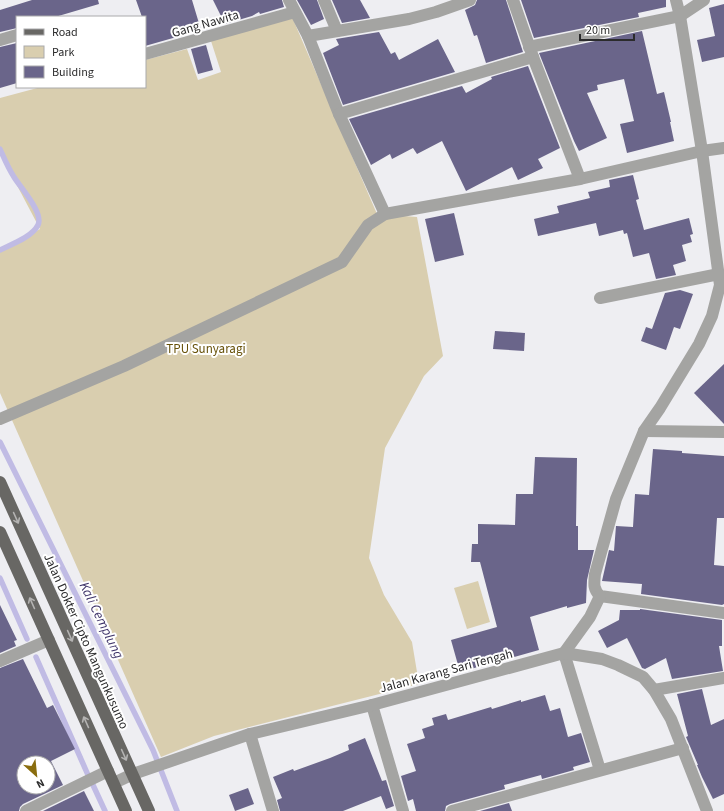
<svg xmlns="http://www.w3.org/2000/svg" width="724" height="811" font-family="'Source Sans 3',sans-serif">
<style>
.green{fill:#d9ceaf}
.lines{fill:none;stroke-linecap:round;stroke-linejoin:round}
.stream{stroke:#c0bbe4;stroke-width:5.5}
.building{fill:#6a658a;fill-rule:evenodd}
.minor{stroke:#a4a4a2;stroke-width:12}
.major{stroke:#686764;stroke-width:12}
.oneway{stroke:#b4b3b2}
.labels{text-anchor:middle;stroke-width:4;stroke-linejoin:round;paint-order:stroke}
.street-label{font-size:13px;fill:#2b2b2c;stroke:#fff}
.park-label{font-size:13px;fill:#675109;stroke:#fff}
.water-label{font-size:14px;font-style:italic;fill:#40366a;stroke:#fff}
</style>
<rect width="100%" height="100%" fill="#eeeef2"/>
<g class="green">
<path d="M292 17 377 214 417 217 443 356 424 376 385 448 369 558 384 595 412 642 419 684 214 736 161 757 0 393V251L40 229 0 153V98L41 87H145V60L187 49 198 80 221 72 211 41Z"/>
<path d="M478 581 490 622 467 629 454 588Z"/>
</g>
<g class="lines">
<g class="stream">
<path d="M0 149C4 158 8 168 14 177 20 187 44 213 38 225 32 237 12 244 0 250"/>
<path d="M0 442 153 750 177 811"/>
<path d="M0 578 27 639"/>
<path d="M36 657 88 775"/>
<path d="M93 785 105 811"/>
</g>
</g>
<g class="building">
<path d="M32 0H98L99 4 55 17H17V28L0 32V10Z"/>
<path d="M136 0H192L201 30 145 46V17H142Z"/>
<path d="M213 0H282L284 7 260 14 259 12 252 16 225 24Z"/>
<path d="M297 0H317L324 19 311 25Z"/>
<path d="M332 0H360L370 18 342 23Z"/>
<path d="M477 0H506L523 52 486 63 477 35 474 36 465 10 475 5Z"/>
<path d="M521 0H666V7L638 13 639 17 534 38Z"/>
<path d="M724 4V57L702 62 697 40 715 36 709 8Z"/>
<path d="M642 31 657 94 664 92 671 122H670L674 141 627 153 620 124 634 121 624 79 597 85 598 90 587 93 607 138 579 151 574 141 539 53Z"/>
<path d="M379 32 391 54 395 52 399 60 438 39 455 72 343 105 323 53 339 45 336 39Z"/>
<path d="M17 43V83L0 88V47Z"/>
<path d="M206 45 213 70 198 74 191 49Z"/>
<path d="M528 66 560 148 538 159 543 168 518 180 512 167 466 191 442 141 417 154 413 148 392 159 390 154 371 165 349 119 462 86 466 93 492 79 491 77Z"/>
<path d="M633 175 639 199 636 200 644 230 689 218 693 234 690 235 692 242 682 245 686 261 673 265 676 275 656 279 649 253 633 257 627 233 624 234 623 230 599 236 596 223 538 236 534 219 559 213 557 206 590 198 588 192 610 187 609 180Z"/>
<path d="M454 213 464 255 435 262 425 219Z"/>
<path d="M680 290 693 294 680 329 674 327 666 350 641 341 646 327 652 329 665 293Z"/>
<path d="M495 331 525 333 524 351 493 349Z"/>
<path d="M724 364V424L694 393Z"/>
<path d="M653 449 682 451V453L724 456V518H717L714 565 724 566V604L722 605 641 594 642 584 602 581 609 550 614 551 616 526 633 527 635 494 649 495Z"/>
<path d="M535 457 577 458 576 526H578V550H594L587 580 586 603 567 608V606L530 617 539 650 460 672 451 640 497 627 480 562H471L472 544H478V524L515 525 516 494H533Z"/>
<path d="M0 605 17 640 14 641 16 646 0 653Z"/>
<path d="M640 609 722 620V646H719L723 671 672 679 666 658 645 669 642 668 627 638 607 648 598 631 619 620 620 610H640Z"/>
<path d="M23 659 47 708 53 705 75 749 51 761 63 785 23 804 20 807 19 811H0V668ZM24 763H48V787H24Z"/>
<path d="M702 689 711 725 724 719V794L713 799 702 777 697 765H698L686 737 688 736 677 694Z"/>
<path d="M545 695 550 711 560 708 568 737 581 733 590 762 573 767 574 770 542 779 541 775 504 785 505 789 450 804 446 806 445 811H416L413 799 408 801 401 776 416 771 407 744 425 738 422 729 434 725 432 718 446 714 448 720 491 707 492 709 521 700V702Z"/>
<path d="M365 738 382 781 386 780 394 806 386 809 381 796 343 811H280L277 800 282 798 273 777 293 769 294 771 330 758 349 750 348 745Z"/>
<path d="M248 788 254 804 235 811 229 795Z"/>
<path d="M84 791 94 811H43Z"/>
<path d="M509 803 512 811H480Z"/>
</g>
<g class="lines">
<g class="minor">
<path d="M289 0 308 36 339 114 385 214 580 179 702 151 724 148"/>
<path d="M324 0 337 31"/>
<path d="M513 0 533 57 580 179"/>
<path d="M676 0 680 16 702 151 720 285 712 316 699 344 660 408 644 431 616 499 595 574C594 584 593 589 600 596L724 613"/>
<path d="M308 36 409 19 436 12 470 0"/>
<path d="M0 40 17 35"/>
<path d="M529 47 680 16 704 0"/>
<path d="M145 54 295 12"/>
<path d="M339 114 533 57"/>
<path d="M600 298 719 274"/>
<path d="M0 419 124 366 342 262 368 225 385 214"/>
<path d="M644 431 724 432"/>
<path d="M600 596 590 617 564 653 600 770"/>
<path d="M0 661 49 640"/>
<path d="M654 690 724 678"/>
<path d="M372 705 403 811"/>
<path d="M250 734 273 811"/>
<path d="M114 783 133 774 250 734 372 705 564 653 602 659 618 665 643 677 654 690 671 719 707 811"/>
<path d="M26 811 108 771"/>
<path d="M452 811 683 748"/>
</g>
<g class="major">
<path d="M0 482 149 811"/>
<path d="M0 532 126 811"/>
</g>
</g>
<defs><path id="oneway-shaft" d="M-6 0H5M1.5-3L5.5 0L1.5 3" fill="none" stroke-width="1.6" stroke-linecap="round" stroke-linejoin="round"/></defs>
<g class="oneway">
<use href="#oneway-shaft" transform="translate(16 518) rotate(66)"/>
<use href="#oneway-shaft" transform="translate(32 603) rotate(-114)"/>
<use href="#oneway-shaft" transform="translate(70 636) rotate(66)"/>
<use href="#oneway-shaft" transform="translate(86 722) rotate(-114)"/>
<use href="#oneway-shaft" transform="translate(124 755) rotate(66)"/>
</g>
<g class="labels">
<g class="street-label">
<text transform="translate(205 23) rotate(-16)" y="5">Gang Nawita</text>
<text transform="translate(87 641) rotate(66)" y="5">Jalan Dokter Cipto Mangunkusumo</text>
<text transform="translate(446 670) rotate(-15)" y="5">Jalan Karang Sari Tengah</text>
</g>
<g class="park-label">
<text x="206" y="353">TPU Sunyaragi</text>
</g>
<g class="water-label">
<text transform="translate(102 620) rotate(64)" y="5">Kali Cemplung</text>
</g>
</g>
<rect x="16" y="16" width="130" height="72" fill="#ffffff" stroke="#aaaaab"/>
<rect x="24" y="29" width="20" height="6" fill="#686764" stroke="#aaaaab"/>
<text x="52" y="36" font-size="12" fill="#2b2b2c">Road</text>
<rect x="24" y="46" width="20" height="12" fill="#d9ceaf" stroke="#aaaaab"/>
<text x="52" y="56" font-size="12" fill="#2b2b2c">Park</text>
<rect x="24" y="66" width="20" height="12" fill="#6a658a" stroke="#aaaaab"/>
<text x="52" y="76" font-size="12" fill="#2b2b2c">Building</text>
<g transform="translate(36 775) rotate(153)"><circle r="19" fill="#ffffff" stroke="#aaaaab"/>
<path d="M0-3L7 15L0 10L-7 15Z" fill="#8a6d0e"/>
<text y="-6" font-size="11" font-weight="bold" text-anchor="middle" fill="#2b2b2c">N</text>
</g>
<path d="M580 34v6h54v-6" fill="none" stroke="#2b2b2c" stroke-width="2"/>
<text x="586" y="34" font-size="12" fill="#2b2b2c" stroke="#ffffff" stroke-width="3" paint-order="stroke">20 m</text>
</svg>
